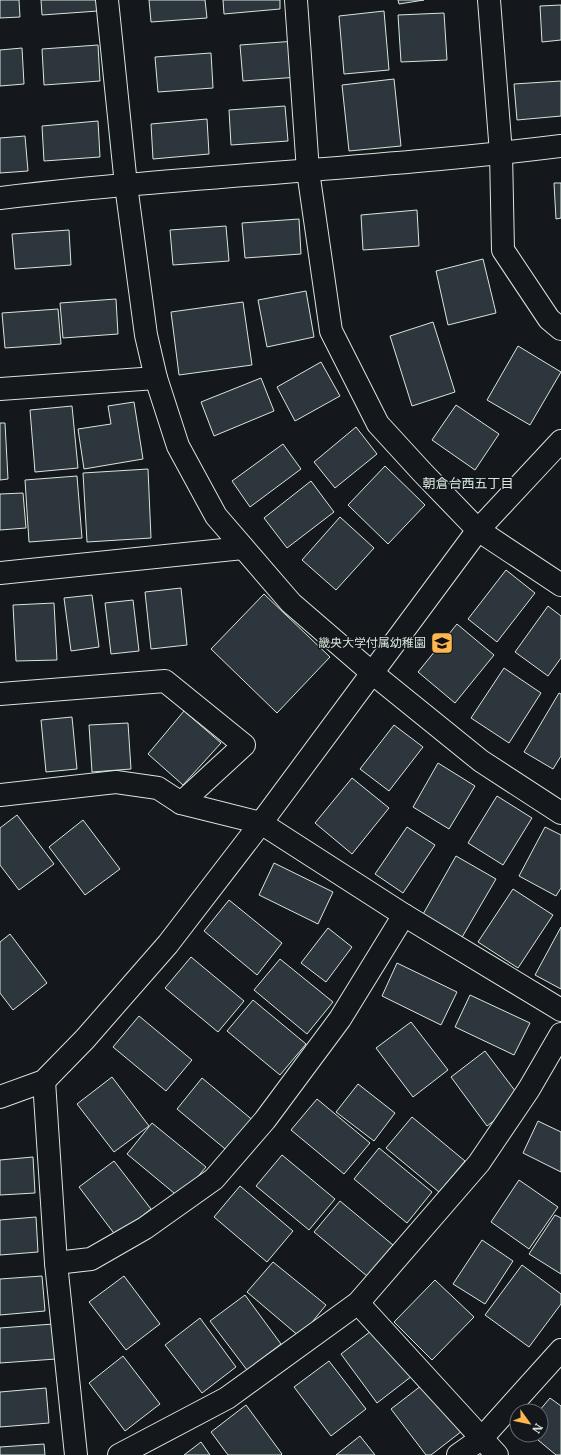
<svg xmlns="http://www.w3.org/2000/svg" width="561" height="1455" font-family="Merriweather,'Noto Sans JP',serif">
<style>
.building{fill:#2c363c;stroke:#d8e6dc}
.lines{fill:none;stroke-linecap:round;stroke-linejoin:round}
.minor-casing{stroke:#d8e6dc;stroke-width:24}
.minor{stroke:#14181c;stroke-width:22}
.labels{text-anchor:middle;stroke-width:3;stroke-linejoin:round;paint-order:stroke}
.poi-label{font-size:12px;fill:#d8e6dc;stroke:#14181c;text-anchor:end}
.neighbourhood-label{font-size:13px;fill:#d8e6dc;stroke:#14181c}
</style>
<rect width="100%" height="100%" fill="#14181c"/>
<g class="building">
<path d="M0 0H19L20 17 0 18Z"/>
<path d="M41 0H97L98 11 42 15Z"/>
<path d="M149 0H205L207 18 151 22Z"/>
<path d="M223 0H280V9L224 14Z"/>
<path d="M398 0H424L399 4Z"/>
<path d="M561 5V40L542 42 540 6Z"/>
<path d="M384 11 389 70 344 74 339 16Z"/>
<path d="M444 13 447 60 401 62 398 15Z"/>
<path d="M296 41 299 77 243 81 240 45Z"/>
<path d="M98 45 100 81 44 85 42 49Z"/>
<path d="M22 48 24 84 0 86V50Z"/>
<path d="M211 53 213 88 158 92 155 57Z"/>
<path d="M394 79 401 146 349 151 342 85Z"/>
<path d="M561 81V116L517 120 514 84Z"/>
<path d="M285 106 288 141 231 145 229 110Z"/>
<path d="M207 119 209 154 153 159 151 124Z"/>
<path d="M98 121 100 157 44 161 42 126Z"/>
<path d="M25 136 28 171 0 173V138Z"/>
<path d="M554 183H561V218L556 219Z"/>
<path d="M417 210 419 246 363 250 361 215Z"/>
<path d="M299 219 301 254 245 258 242 223Z"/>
<path d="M226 226 229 261 173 265 170 230Z"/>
<path d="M69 230 71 265 15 269 12 234Z"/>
<path d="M483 259 496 313 448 325 436 271Z"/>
<path d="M306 291 314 337 267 347 258 300Z"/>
<path d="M116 299 118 334 63 338 60 303Z"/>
<path d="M243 302 252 365 179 375 171 312Z"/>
<path d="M58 309 61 344 5 348 2 313Z"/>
<path d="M433 322 455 392 412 406 390 336Z"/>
<path d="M518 346 561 372 530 425 487 400Z"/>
<path d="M321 362 340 396 295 421 277 387Z"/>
<path d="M261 378 274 411 214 436 201 402Z"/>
<path d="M134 402 143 459 84 469 78 429 111 424 108 406Z"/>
<path d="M456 405 499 434 475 470 432 440Z"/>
<path d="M72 406 78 468 35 472 30 410Z"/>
<path d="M0 423H5L8 479 0 480Z"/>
<path d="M356 427 377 454 335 488 314 462Z"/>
<path d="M283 444 301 469 250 507 232 481Z"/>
<path d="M385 466 425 505 388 544 348 505Z"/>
<path d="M148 469 151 538 87 542 83 473Z"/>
<path d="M77 476 82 538 29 542 25 480Z"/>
<path d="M311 481 334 512 287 548 264 518Z"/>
<path d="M23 493 26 528 0 530V494Z"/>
<path d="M340 517 374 548 336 590 302 560Z"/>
<path d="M506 570 535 593 497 642 468 619Z"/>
<path d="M181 588 187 645 151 649 145 592Z"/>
<path d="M264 594 330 657 277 713 211 649Z"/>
<path d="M92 595 99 647 71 651 64 598Z"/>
<path d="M133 600 139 651 111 654 105 603Z"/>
<path d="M54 603 57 660 16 661 13 605Z"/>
<path d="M548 606 561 616V658L548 676 515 652Z"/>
<path d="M457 624 494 655 455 703 418 672Z"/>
<path d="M504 668 541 693 509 743 471 718Z"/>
<path d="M559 693 561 694V756L553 769 524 752Z"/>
<path d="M184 711 221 743 183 785 148 754Z"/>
<path d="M72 717 77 769 46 772 41 720Z"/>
<path d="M128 723 131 769 92 772 89 725Z"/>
<path d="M394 725 423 747 389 791 360 769Z"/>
<path d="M438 763 475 786 449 829 413 807Z"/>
<path d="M352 778 389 808 352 854 315 823Z"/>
<path d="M497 796 532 818 503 865 468 843Z"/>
<path d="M17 815 54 864 19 890 0 865V828Z"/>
<path d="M83 820 120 869 85 895 49 847Z"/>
<path d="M407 827 435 845 403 893 375 874Z"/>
<path d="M545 827 561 835V888L556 896 519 876Z"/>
<path d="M456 856 496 879 461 939 422 916Z"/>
<path d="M274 863 333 892 318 924 259 895Z"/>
<path d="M513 889 553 915 518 968 478 942Z"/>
<path d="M229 900 282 943 257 975 204 931Z"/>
<path d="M561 927V989L535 975Z"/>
<path d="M328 928 352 947 326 982 301 963Z"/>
<path d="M10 934 47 983 13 1010 0 993V942Z"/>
<path d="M191 957 244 1001 218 1032 165 988Z"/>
<path d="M280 959 333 1002 307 1034 254 990Z"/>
<path d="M397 963 457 992 441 1025 382 996Z"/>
<path d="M470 995 530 1023 514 1055 455 1027Z"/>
<path d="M253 1000 306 1044 280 1075 227 1031Z"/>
<path d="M139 1016 192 1060 166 1091 113 1047Z"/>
<path d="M411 1022 448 1070 413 1097 376 1048Z"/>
<path d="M485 1051 522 1100 487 1126 451 1077Z"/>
<path d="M112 1077 149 1126 114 1152 77 1104Z"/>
<path d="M202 1078 255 1122 230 1153 177 1109Z"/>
<path d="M358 1084 395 1113 374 1141 336 1112Z"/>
<path d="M317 1099 370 1143 344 1174 291 1130Z"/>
<path d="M412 1117 465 1161 439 1192 386 1148Z"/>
<path d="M538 1121 561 1132V1172L523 1153Z"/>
<path d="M152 1123 206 1167 180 1198 127 1154Z"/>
<path d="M379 1148 432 1192 407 1223 354 1179Z"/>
<path d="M282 1155 335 1199 309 1230 256 1186Z"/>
<path d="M33 1157 35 1193 0 1195V1160Z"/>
<path d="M114 1161 151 1209 116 1236 79 1187Z"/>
<path d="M519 1180 558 1207 529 1249 491 1222Z"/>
<path d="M240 1186 293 1231 267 1262 214 1217Z"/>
<path d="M340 1201 393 1245 367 1276 314 1232Z"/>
<path d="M555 1215 561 1218V1274L529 1254Z"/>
<path d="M36 1217 38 1252 0 1255V1220Z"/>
<path d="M482 1240 513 1261 485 1304 453 1284Z"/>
<path d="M273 1262 326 1305 300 1337 247 1292Z"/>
<path d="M522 1265 561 1294V1304L529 1347 485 1315Z"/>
<path d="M42 1276 45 1311 0 1315V1279Z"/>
<path d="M124 1276 160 1324 126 1350 89 1302Z"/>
<path d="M435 1280 474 1317 432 1360 394 1322Z"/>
<path d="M245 1295 281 1344 247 1370 210 1321Z"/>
<path d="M200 1318 236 1367 202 1393 165 1345Z"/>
<path d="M53 1324 56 1359 0 1363V1328Z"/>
<path d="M375 1328 412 1376 377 1403 341 1354Z"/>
<path d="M123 1356 160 1404 125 1431 89 1383Z"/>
<path d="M329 1361 366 1409 331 1436 294 1387Z"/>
<path d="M426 1382 462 1431 431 1455H426L391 1409Z"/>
<path d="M46 1388 49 1423 0 1427V1392Z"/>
<path d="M550 1398 561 1406V1455H556L532 1435H541V1411H539Z"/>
<path d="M246 1405 282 1454 281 1455H228L211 1432Z"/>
<path d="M360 1436 375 1455H336Z"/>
<path d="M201 1442 210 1455H184Z"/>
<path d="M44 1444 45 1455H0V1447Z"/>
</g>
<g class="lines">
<g class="minor-casing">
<g id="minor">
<path d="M107 0 126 185 146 335 156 378 178 446 216 516 291 603 371 672 481 761 561 813"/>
<path d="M296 0 308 171 331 331 378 424 422 472 478 530 561 585"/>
<path d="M489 0 501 153 503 250 549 319 561 329"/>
<path d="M0 198C42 193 84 188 127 185 271 172 417 164 561 146"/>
<path d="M0 389 156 378"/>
<path d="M0 573 243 548"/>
<path d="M0 694 165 681 244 745 181 803"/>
<path d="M0 795 116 782 158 788 181 803 261 823 404 915 561 1010"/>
<path d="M44 1081 56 1263 76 1455"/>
<path d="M0 1097 44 1081 85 1039 168 944 261 823 478 530 561 441"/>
<path d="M56 1263 91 1259 145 1228 214 1179 265 1120 340 1019 404 915"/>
<path d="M358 1303 497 1455"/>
<path d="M119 1455 227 1398 358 1303 479 1163 529 1089 561 1034"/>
<path d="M458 1455 482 1438 561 1350"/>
</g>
</g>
<use href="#minor" class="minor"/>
</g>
<defs>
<g id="school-square" transform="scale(1.15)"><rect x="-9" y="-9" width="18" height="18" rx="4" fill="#ffb74d" stroke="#14181c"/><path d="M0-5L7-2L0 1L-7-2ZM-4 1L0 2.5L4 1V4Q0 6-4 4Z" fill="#111"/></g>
</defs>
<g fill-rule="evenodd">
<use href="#school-square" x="442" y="643"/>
</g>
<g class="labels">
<g class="poi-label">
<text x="426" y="647">畿央大学付属幼稚園</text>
</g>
<g class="neighbourhood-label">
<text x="468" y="488">朝倉台西五丁目</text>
</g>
</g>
<g transform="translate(529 1423) rotate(123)"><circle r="19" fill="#14181c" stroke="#626a69"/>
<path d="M0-3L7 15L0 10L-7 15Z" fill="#ffb74d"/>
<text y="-6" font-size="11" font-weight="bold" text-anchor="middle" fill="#d8e6dc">N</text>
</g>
</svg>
